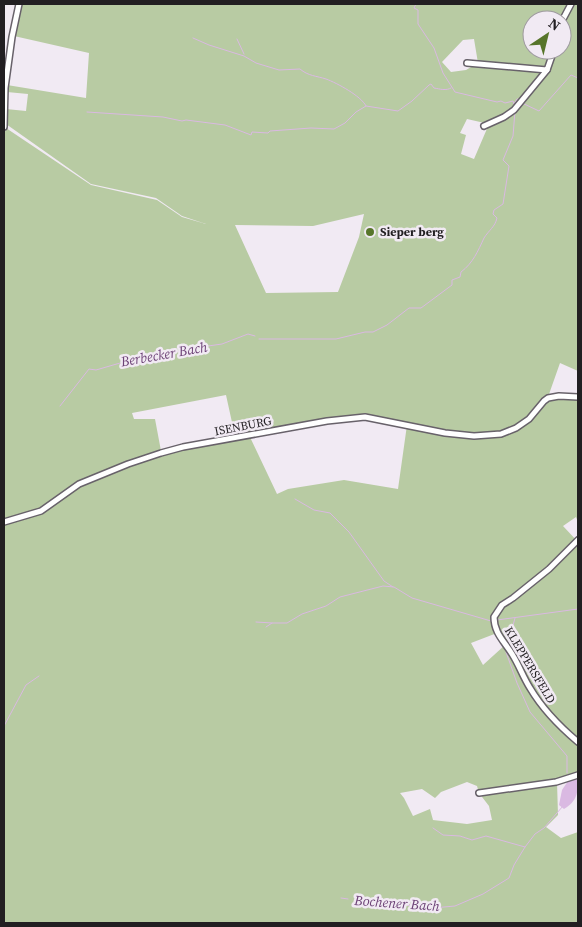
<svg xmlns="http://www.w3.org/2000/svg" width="582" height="927" font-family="'Source Serif 4',serif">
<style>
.green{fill:#b8cba3;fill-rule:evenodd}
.water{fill:#dab9e2}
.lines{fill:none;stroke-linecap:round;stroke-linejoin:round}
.stream{stroke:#dab9e2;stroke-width:1}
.minor-casing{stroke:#68626a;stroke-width:8}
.minor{stroke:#fff;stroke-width:5}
.poi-dot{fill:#57752a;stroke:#f1eaf3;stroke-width:2}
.labels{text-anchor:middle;stroke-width:5;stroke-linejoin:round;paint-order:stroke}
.poi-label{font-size:12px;font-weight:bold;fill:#221f22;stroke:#f1eaf3;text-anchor:start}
.street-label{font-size:12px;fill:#221f22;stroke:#f1eaf3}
.water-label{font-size:14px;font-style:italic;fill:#6d4377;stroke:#f1eaf3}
</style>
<rect width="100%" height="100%" fill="#f1eaf3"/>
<path class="green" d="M20 4H578V371L560 363 548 397H578V522L576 517 563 526 578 542V737L576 740 578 742V775L557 782 558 815 546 827 561 838 578 832V923H4V524L43 513 52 504 49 502 40 509 4 520V135L6 128 91 185 157 200 182 217 206 224 182 216 156 198 91 184 6 124V109L26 111 28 94 7 92V85L86 98 89 53 14 36ZM532 20H562V50H532ZM474 39 478 63 466 70 451 72 442 62 463 40ZM467 119 489 124 474 159 461 154 466 135 460 133ZM364 214 359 237 338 292 266 293 235 225 313 226ZM226 395 235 436 161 451 155 419H134L132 413ZM365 417 407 425 398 489 344 480 288 489 277 494 249 435ZM497 633 505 645 483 665 471 643ZM467 782 477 786 479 793 489 806 492 820 467 824 433 820 430 809 413 816 404 798 400 793 422 789 435 798 441 792Z"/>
<path class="water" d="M578 779C578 793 577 801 564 809L559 805 562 790 568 781Z"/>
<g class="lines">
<g class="stream">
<path d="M416 4 414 8 418 10V24L434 48 443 73 455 92 497 102 501 101 505 103 513 101 514 104 517 99H519"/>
<path d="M193 38 209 45 244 56 256 63 279 70 300 69C308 76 317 76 326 79 337 83 361 96 366 106L398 111 412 101 429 85 431 84 434 88C440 89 446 91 451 88"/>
<path d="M237 39 244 54"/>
<path d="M522 103 539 111 571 75 578 78"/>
<path d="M87 112 163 117 182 121 186 120 225 125 251 135 252 132 268 133 270 131 311 128 334 129 345 123 356 112 366 106"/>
<path d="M259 339H336L365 332H373L387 325 409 308H421L452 285V280L460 277 461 272C473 263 478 251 484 238 489 230 495 227 497 218L493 214 494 210 503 204 509 166 503 160 513 136 515 111"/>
<path d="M60 406 89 369 96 370 151 354H169L187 349 222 344 248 334 255 336"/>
<path d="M295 499 314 510 330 513 349 532 384 581 393 587"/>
<path d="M497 620 578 609"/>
<path d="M256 622 272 623"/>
<path d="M266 627 272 623H287L302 614 326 606 340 597 383 586 394 587 412 598 491 621"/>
<path d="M508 644 515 618"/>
<path d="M506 652 517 683 530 712 567 756V773"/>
<path d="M4 726 26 685 39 676"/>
<path d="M433 828 443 835 460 836 472 840 486 836 525 847"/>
<path d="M341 898 348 899"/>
<path d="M357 900 433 908 455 906 483 894 509 878 514 865 525 847 535 834 544 828 563 806"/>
</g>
<g class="minor-casing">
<g id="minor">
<path d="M562 21 571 4"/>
<path d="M467 63 547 70 554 50"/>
<path d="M484 126 504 117 514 110 547 70"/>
<path d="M4 127 5 88 12 37 19 4"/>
<path d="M4 522 41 511 79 484 128 464 161 453 183 447 327 421 365 417 445 433 474 436 501 434 516 428 529 419 544 401 548 398 559 396 578 397"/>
<path d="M578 540 549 569 513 598 502 605 494 617C494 633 504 641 512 654 519 665 523 677 530 688 543 710 559 726 578 742"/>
<path d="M479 793 556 782 578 775"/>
</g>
</g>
<use href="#minor" class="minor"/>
</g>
<circle class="poi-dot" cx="370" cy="232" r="5"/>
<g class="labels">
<g class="poi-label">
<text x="380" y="236">Sieper berg</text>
</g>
<g class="street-label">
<text transform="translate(243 426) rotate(-11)" y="4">ISENBURG</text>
<text transform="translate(530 665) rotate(59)" y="4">KLEPPERSFELD</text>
</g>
<g class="water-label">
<text transform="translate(164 354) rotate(-10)" y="5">Berbecker Bach</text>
<text transform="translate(397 903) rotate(4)" y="5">Bochener Bach</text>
</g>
</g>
<rect width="582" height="927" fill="none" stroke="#221f22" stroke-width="10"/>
<g transform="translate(547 35) rotate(35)"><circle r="24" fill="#f1eaf3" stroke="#9e999f"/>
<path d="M0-4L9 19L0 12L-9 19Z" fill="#57752a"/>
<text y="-8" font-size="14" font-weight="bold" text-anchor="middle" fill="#221f22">N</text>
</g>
</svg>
